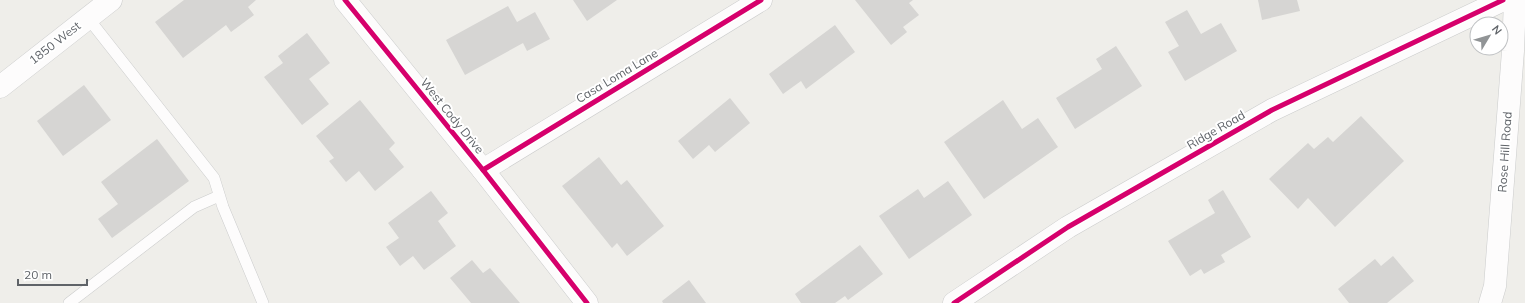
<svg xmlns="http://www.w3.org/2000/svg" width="1525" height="303" font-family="Mulish,sans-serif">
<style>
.building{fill:#d6d5d3}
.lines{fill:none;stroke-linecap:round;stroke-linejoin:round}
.service-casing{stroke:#cbcccc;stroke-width:12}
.minor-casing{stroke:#cbcccc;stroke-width:23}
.tertiary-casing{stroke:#cbcccc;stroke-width:23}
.service{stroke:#fdfcfc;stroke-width:11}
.minor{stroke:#fdfcfc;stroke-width:22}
.tertiary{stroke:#fdfcfc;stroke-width:22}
.cycleway-casing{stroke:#fff;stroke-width:8}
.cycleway{stroke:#d6006c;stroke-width:5}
.labels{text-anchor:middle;stroke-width:4;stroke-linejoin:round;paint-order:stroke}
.street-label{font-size:12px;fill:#5f6368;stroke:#fff}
</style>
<rect width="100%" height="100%" fill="#efeeea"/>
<g class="building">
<path d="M184 0H256L248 7 254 15 231 32 226 25 183 58 155 22Z"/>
<path d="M573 0H617L587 21Z"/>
<path d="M855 0H913L909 3 919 15 903 27 907 32 891 45Z"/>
<path d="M1258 0H1297L1300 11 1262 20Z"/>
<path d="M508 6 517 22 535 12 550 39 527 51 523 43 465 75 446 40Z"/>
<path d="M1187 10 1201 34 1221 23 1237 51 1185 81 1168 52 1179 46 1165 22Z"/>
<path d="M835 25 855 52 806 89 801 81 783 94 769 74Z"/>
<path d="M307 33 330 63 309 79 329 104 302 125 264 77 283 63 278 56Z"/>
<path d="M1116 46 1142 86 1075 129 1056 98 1102 69 1096 59Z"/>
<path d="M84 85 111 120 63 156 37 121Z"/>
<path d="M730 98 750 123 715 152 709 145 693 159 678 141Z"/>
<path d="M360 100 395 143 389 149 404 167 375 191 359 171 346 182 329 161 334 158 316 136Z"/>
<path d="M1003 100 1022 129 1038 118 1058 147 984 199 944 142Z"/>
<path d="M1361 116 1404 161 1335 227 1308 198 1298 209 1269 179 1308 143 1314 149 1328 137 1333 142Z"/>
<path d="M157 139 189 181 112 238 98 219 118 204 101 182Z"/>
<path d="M599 157 621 185 627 180 664 226 627 256 617 243 612 248 562 186Z"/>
<path d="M948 181 972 215 909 259 879 216 918 189 924 198Z"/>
<path d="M1223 190 1251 237 1221 255 1225 262 1204 274 1201 269 1190 276 1168 241 1215 213 1208 200Z"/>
<path d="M431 191 448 213 438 221 456 246 424 270 413 256 400 266 386 247 399 238 388 223Z"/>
<path d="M860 245 883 274 848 300 845 296 835 303H801L795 294Z"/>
<path d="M1393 256 1414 281 1387 303H1349L1338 289 1375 259 1381 266Z"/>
<path d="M472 260 483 273 490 268 520 303H471L450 278Z"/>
<path d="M689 280 706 303H663L662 301Z"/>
</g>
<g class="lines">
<g class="service-casing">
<g id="service">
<path d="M88 18 214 178 223 207 263 303"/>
<path d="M69 303 194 207 219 196"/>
</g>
</g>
<g class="minor-casing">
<g id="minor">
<path d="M0 87 111 0"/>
<path d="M483 170 761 0"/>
<path d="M1490 303 1495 286 1513 51 1515 0"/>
</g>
</g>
<g class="tertiary-casing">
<g id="tertiary">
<path d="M345 0 483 170 587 303"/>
<path d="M954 303 1068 227 1272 110 1503 0"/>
</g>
</g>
<use href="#service" class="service"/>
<use href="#minor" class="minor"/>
<use href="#tertiary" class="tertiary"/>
<g class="cycleway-casing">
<g id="cycleway">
<path d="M345 0 483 170 587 303"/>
<path d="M483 170 761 0"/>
<path d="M954 303 1068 227 1272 110 1503 0"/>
</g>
</g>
<use href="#cycleway" class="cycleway"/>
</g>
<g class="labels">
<g class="street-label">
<text transform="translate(55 43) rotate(-38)" y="4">1850 West</text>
<text transform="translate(617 76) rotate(-31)" y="4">Casa Loma Lane</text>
<text transform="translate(452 116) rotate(51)" y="4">West Cody Drive</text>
<text transform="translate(1216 130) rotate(-30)" y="4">Ridge Road</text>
<text transform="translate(1505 152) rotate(-86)" y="4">Rose Hill Road</text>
</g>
</g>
<g transform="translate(1489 36) rotate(52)"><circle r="19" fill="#ffffff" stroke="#bfc1c3"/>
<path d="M0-3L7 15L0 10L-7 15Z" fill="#919496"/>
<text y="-6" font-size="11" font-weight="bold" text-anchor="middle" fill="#5f6368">N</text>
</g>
<path d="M18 279v6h69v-6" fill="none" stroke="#5f6368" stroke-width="2"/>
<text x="24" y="279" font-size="12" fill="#5f6368" stroke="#ffffff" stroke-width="3" paint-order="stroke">20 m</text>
</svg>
